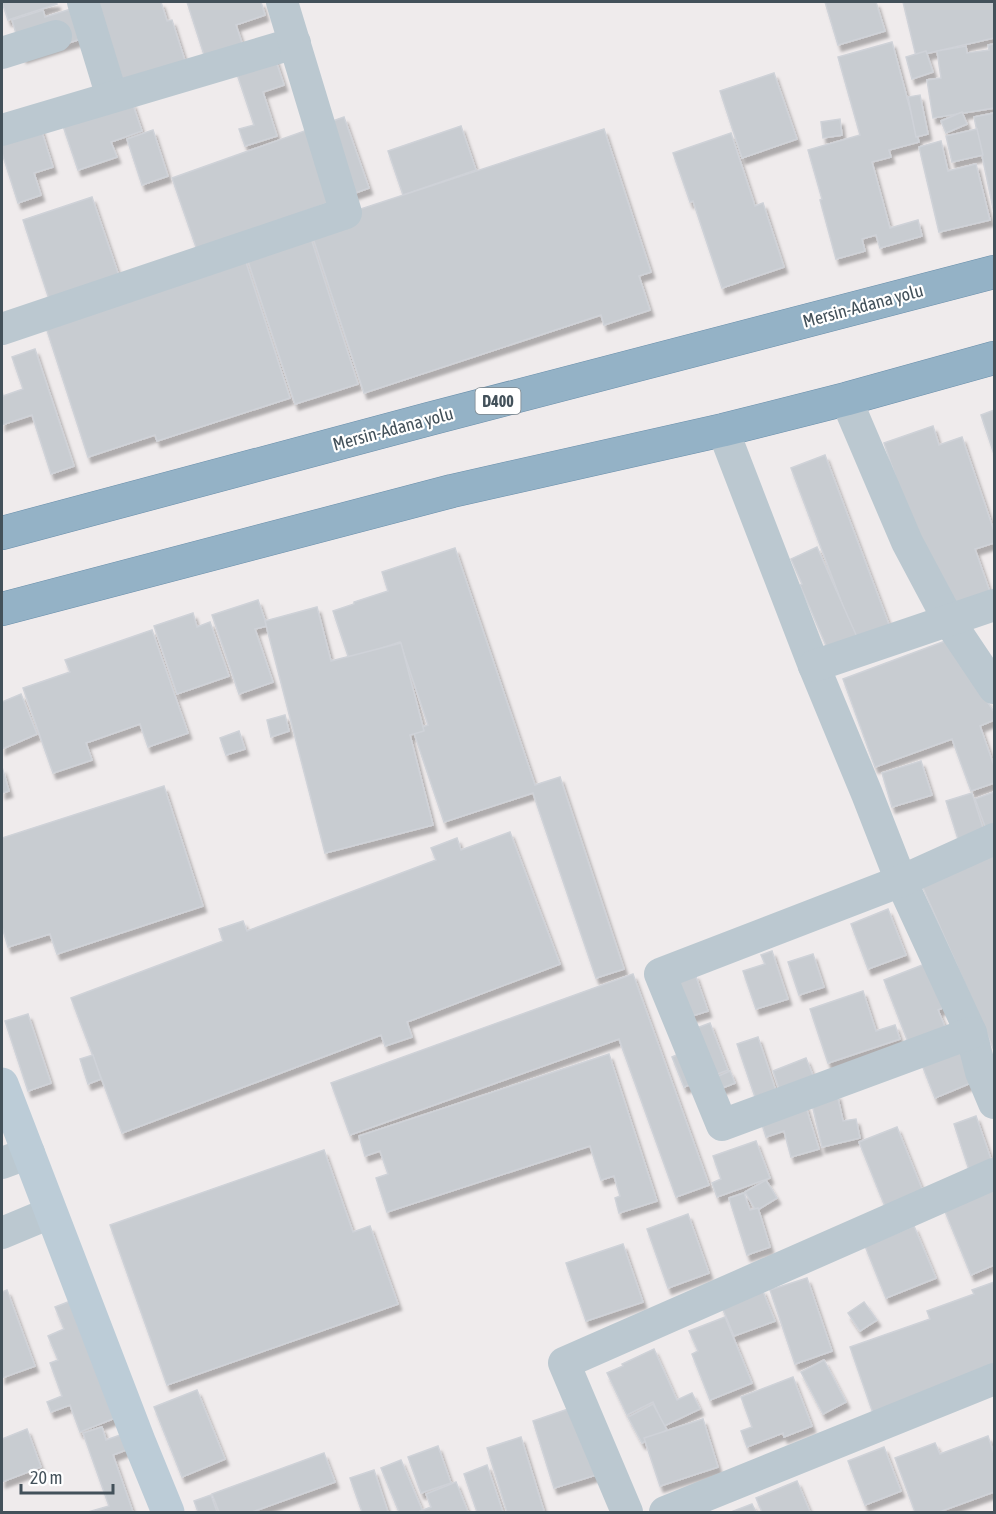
<svg xmlns="http://www.w3.org/2000/svg" width="996" height="1514" font-family="'Asap Condensed',sans-serif">
<style>
.building{fill:#c8ccd1;stroke:#cfd2d8;stroke-width:1.5;filter:url(#shadow)}
.lines{fill:none;stroke-linecap:round;stroke-linejoin:round}
.trunk-casing{stroke:#6a8fab;stroke-width:34}
.minor{stroke:#bbc8d0;stroke-width:32}
.secondary{stroke:#bcccd7;stroke-width:33}
.trunk{stroke:#94b2c6;stroke-width:33}
.labels{text-anchor:middle;stroke-width:4.5;stroke-linejoin:round;paint-order:stroke}
.shield{fill:#fff;stroke:#7b858c;stroke-width:1.5}
.shield-label{font-size:16px;font-weight:bold;fill:#43515a}
.street-label{font-size:18px;fill:#43515a;stroke:#fff}
</style>
<defs>
<filter id="shadow"><feDropShadow dx="3.5" dy="6" stdDeviation="1.5" flood-color="#0004"/></filter>
</defs>
<rect width="100%" height="100%" fill="#efebec"/>
<g class="building">
<path d="M2 2H56L57 4 8 20Z"/>
<path d="M97 2H161L167 21 172 20 186 64 122 83Z"/>
<path d="M187 2H261L265 15 236 25 244 49 206 61Z"/>
<path d="M825 2H876L885 31 838 45Z"/>
<path d="M903 2H994V38L916 56Z"/>
<path d="M71 9 81 39 23 57 12 20 43 10 45 17Z"/>
<path d="M892 42 919 142 889 150 891 157 872 162 890 228 918 220 922 236 880 248 876 235 862 239 865 251 836 259 820 200 822 199 808 150 860 135 838 57Z"/>
<path d="M994 44V108L933 118 927 80 941 78 937 51 966 46 967 53 989 50 988 45Z"/>
<path d="M926 51 933 72 912 79 906 57Z"/>
<path d="M274 55 284 85 263 92 277 136 245 146 239 129 254 125 235 68Z"/>
<path d="M774 73 797 139 742 158 720 91Z"/>
<path d="M920 95 928 134 916 137 908 97Z"/>
<path d="M132 102 142 131 111 142 117 157 78 170 63 126Z"/>
<path d="M962 112 967 124 946 133 941 121Z"/>
<path d="M994 113V213L974 117Z"/>
<path d="M344 117 369 188 197 250 172 178Z"/>
<path d="M840 119 842 135 823 138 821 122Z"/>
<path d="M40 126 53 167 34 173 41 195 18 203 2 153V138Z"/>
<path d="M461 126 476 170 403 195 388 151Z"/>
<path d="M604 129 651 272 639 276 650 310 604 325 601 315 364 393 309 226Z"/>
<path d="M977 129 983 155 952 162 946 136Z"/>
<path d="M153 130 168 176 142 185 127 139Z"/>
<path d="M731 133 755 206 763 203 784 267 722 288 693 201 690 202 673 153Z"/>
<path d="M941 141 948 171 976 164 990 220 939 232 919 147Z"/>
<path d="M92 197 119 276 49 299 23 220Z"/>
<path d="M307 226 358 384 295 404 243 246Z"/>
<path d="M243 253 290 398 157 441 155 435 88 457 43 318Z"/>
<path d="M35 349 74 466 51 474 32 415 2 425V391L3 396 23 389 12 357Z"/>
<path d="M994 410V454L981 415Z"/>
<path d="M933 426 939 445 962 437 994 531V543L975 549 991 595 942 612 884 443Z"/>
<path d="M825 455 891 630 857 643 791 468Z"/>
<path d="M817 547 857 637 828 650 800 585 802 584 791 559Z"/>
<path d="M455 548 535 785 560 777 624 969 596 978 533 793 444 822 413 730 428 725 400 642 349 659 333 611 354 604V602L388 591 382 572Z"/>
<path d="M258 600 267 626 255 629 273 682 239 694 212 615Z"/>
<path d="M317 607 331 661 401 643 424 731 410 735 433 825 325 853 265 621Z"/>
<path d="M193 613 197 627 210 622 229 676 177 694 154 626Z"/>
<path d="M152 630 188 733 148 747 140 724 86 743 92 760 53 773 23 688 70 672 65 660Z"/>
<path d="M948 640 994 712V720L980 726 994 766V783L971 791 952 739 875 767 843 679Z"/>
<path d="M21 694 37 734 2 749V702Z"/>
<path d="M285 715 289 731 271 737 267 720Z"/>
<path d="M239 731 245 749 226 755 220 738Z"/>
<path d="M921 761 932 795 892 807 882 773Z"/>
<path d="M2 767 9 791 2 793Z"/>
<path d="M164 786 203 906 57 954 50 934 8 947 2 927V838Z"/>
<path d="M994 792V826L986 829 975 799Z"/>
<path d="M972 793 984 831 958 839 946 801Z"/>
<path d="M510 832 560 964 407 1022 412 1037 385 1046 381 1035 122 1133 71 998 223 941 219 929 243 921 247 931 436 860 431 848 457 838 461 850Z"/>
<path d="M994 850V1047L993 1048 920 881Z"/>
<path d="M888 909 906 955 868 969 851 924Z"/>
<path d="M772 951 788 999 756 1009 743 971 765 964 761 955Z"/>
<path d="M813 954 824 987 799 995 788 962Z"/>
<path d="M930 962 947 1006 938 1010 945 1027 908 1042 884 980Z"/>
<path d="M633 974 709 1185 676 1197 619 1039 350 1135 331 1083Z"/>
<path d="M695 974 708 1011 676 1021 664 983Z"/>
<path d="M863 991 876 1031 895 1025 900 1039 828 1063 810 1009Z"/>
<path d="M28 1014 51 1083 28 1091 5 1021Z"/>
<path d="M710 1023 728 1070 684 1087 672 1057 693 1048 686 1032Z"/>
<path d="M758 1037 776 1091 755 1097 737 1044Z"/>
<path d="M960 1050 973 1082 935 1098 922 1065Z"/>
<path d="M609 1054 657 1201 619 1213 615 1198 620 1196 614 1176 601 1180 590 1146 387 1212 376 1178 388 1174 380 1151 365 1156 359 1136Z"/>
<path d="M93 1055 101 1079 88 1084 80 1059Z"/>
<path d="M806 1058 814 1078 780 1092 773 1071Z"/>
<path d="M730 1071 735 1083 704 1095 700 1084Z"/>
<path d="M837 1094 843 1121 856 1119 860 1138 822 1147 811 1100Z"/>
<path d="M805 1104 819 1149 791 1157 784 1131 766 1137 760 1118Z"/>
<path d="M976 1116 992 1162 969 1170 954 1124Z"/>
<path d="M897 1127 924 1194 886 1209 859 1142Z"/>
<path d="M756 1141 770 1178 717 1197 712 1183 721 1179 713 1156Z"/>
<path d="M324 1150 353 1232 370 1226 398 1304 167 1385 110 1225Z"/>
<path d="M766 1180 777 1198 756 1211 745 1192Z"/>
<path d="M994 1189V1265L971 1275 944 1209Z"/>
<path d="M744 1193 750 1210 758 1208 770 1247 747 1255 729 1198Z"/>
<path d="M688 1214 709 1273 668 1288 647 1229Z"/>
<path d="M914 1226 936 1278 886 1298 865 1246Z"/>
<path d="M623 1244 643 1302 586 1321 566 1263Z"/>
<path d="M807 1278 832 1351 795 1364 770 1290Z"/>
<path d="M994 1282V1370L874 1416 850 1347 930 1319 927 1311 974 1294 972 1290Z"/>
<path d="M762 1289 775 1321 734 1336 721 1305Z"/>
<path d="M7 1290 35 1366 2 1378V1292Z"/>
<path d="M81 1297 115 1418 80 1432 70 1405 51 1412 47 1402 62 1396 50 1363 58 1360 48 1336 64 1329 55 1307Z"/>
<path d="M864 1302 877 1320 860 1331 848 1313Z"/>
<path d="M725 1317 752 1383 710 1400 692 1354 698 1351 689 1331Z"/>
<path d="M654 1349 677 1400 692 1393 700 1409 664 1426 653 1402 627 1415 607 1373 623 1366 622 1364Z"/>
<path d="M824 1360 846 1402 823 1414 801 1372Z"/>
<path d="M793 1377 812 1426 784 1437 783 1433 747 1447 741 1431 752 1427 741 1397Z"/>
<path d="M197 1390 225 1459 182 1477 154 1407Z"/>
<path d="M653 1404 667 1430 642 1443 628 1417Z"/>
<path d="M574 1407 596 1475 554 1488 533 1421Z"/>
<path d="M703 1419 718 1467 660 1486 644 1438Z"/>
<path d="M102 1427 106 1440 126 1433 131 1448 113 1455 133 1512H88L109 1506 83 1433Z"/>
<path d="M27 1429 41 1467 2 1482V1439Z"/>
<path d="M988 1436 994 1454V1492L939 1512H915L895 1458 935 1443 940 1454Z"/>
<path d="M521 1437 544 1511 540 1512H507L487 1448Z"/>
<path d="M438 1446 451 1483 421 1493 408 1457Z"/>
<path d="M884 1447 901 1491 865 1505 848 1461Z"/>
<path d="M324 1453 335 1482 252 1512H219L212 1494Z"/>
<path d="M401 1460 423 1512H399L381 1468Z"/>
<path d="M487 1465 503 1512H477L464 1474Z"/>
<path d="M374 1470 388 1512H362L350 1478Z"/>
<path d="M797 1481 810 1512H762L756 1498Z"/>
<path d="M456 1482 468 1512H418L431 1507 426 1494Z"/>
<path d="M211 1495 217 1512H198L194 1501Z"/>
<path d="M752 1504 756 1512H731Z"/>
</g>
<g class="lines">
<g class="trunk-casing">
<g id="trunk">
<path d="M2 533 429 419 994 272"/>
<path d="M2 609 452 491 723 430 846 399 994 358"/>
</g>
</g>
<g class="minor">
<path d="M83 2 112 97"/>
<path d="M2 53 56 36"/>
<path d="M2 130 295 43"/>
<path d="M2 329 346 213 282 2"/>
<path d="M846 399 907 542 949 621 994 688"/>
<path d="M723 430 814 666 867 794 901 881 971 1033 981 1072 994 1103"/>
<path d="M814 666 994 605"/>
<path d="M971 1033 722 1125 660 974 901 881 994 839"/>
<path d="M2 1163 29 1153"/>
<path d="M2 1233 50 1213"/>
<path d="M627 1512 564 1363 994 1174"/>
<path d="M665 1512 994 1379"/>
</g>
<path class="secondary" d="M2 1084 139 1441 168 1512"/>
<use href="#trunk" class="trunk"/>
</g>
<g class="labels">
<rect class="shield" x="475.5" y="388" width="45" height="26" rx="4.5"/>
<g class="shield-label">
<text x="498" y="407">D400</text>
</g>
<g class="street-label">
<text transform="translate(863 306) rotate(-15)" y="6">Mersin-Adana yolu</text>
<text transform="translate(393 429) rotate(-15)" y="6">Mersin-Adana yolu</text>
</g>
</g>
<rect width="996" height="1514" fill="none" stroke="#43515a" stroke-width="6"/>
<path d="M21 1484v9h92v-9" fill="none" stroke="#43515a" stroke-width="3"/>
<text x="30" y="1484" font-size="18" fill="#43515a" stroke="#ffffff" stroke-width="4.5" paint-order="stroke">20 m</text>
</svg>
